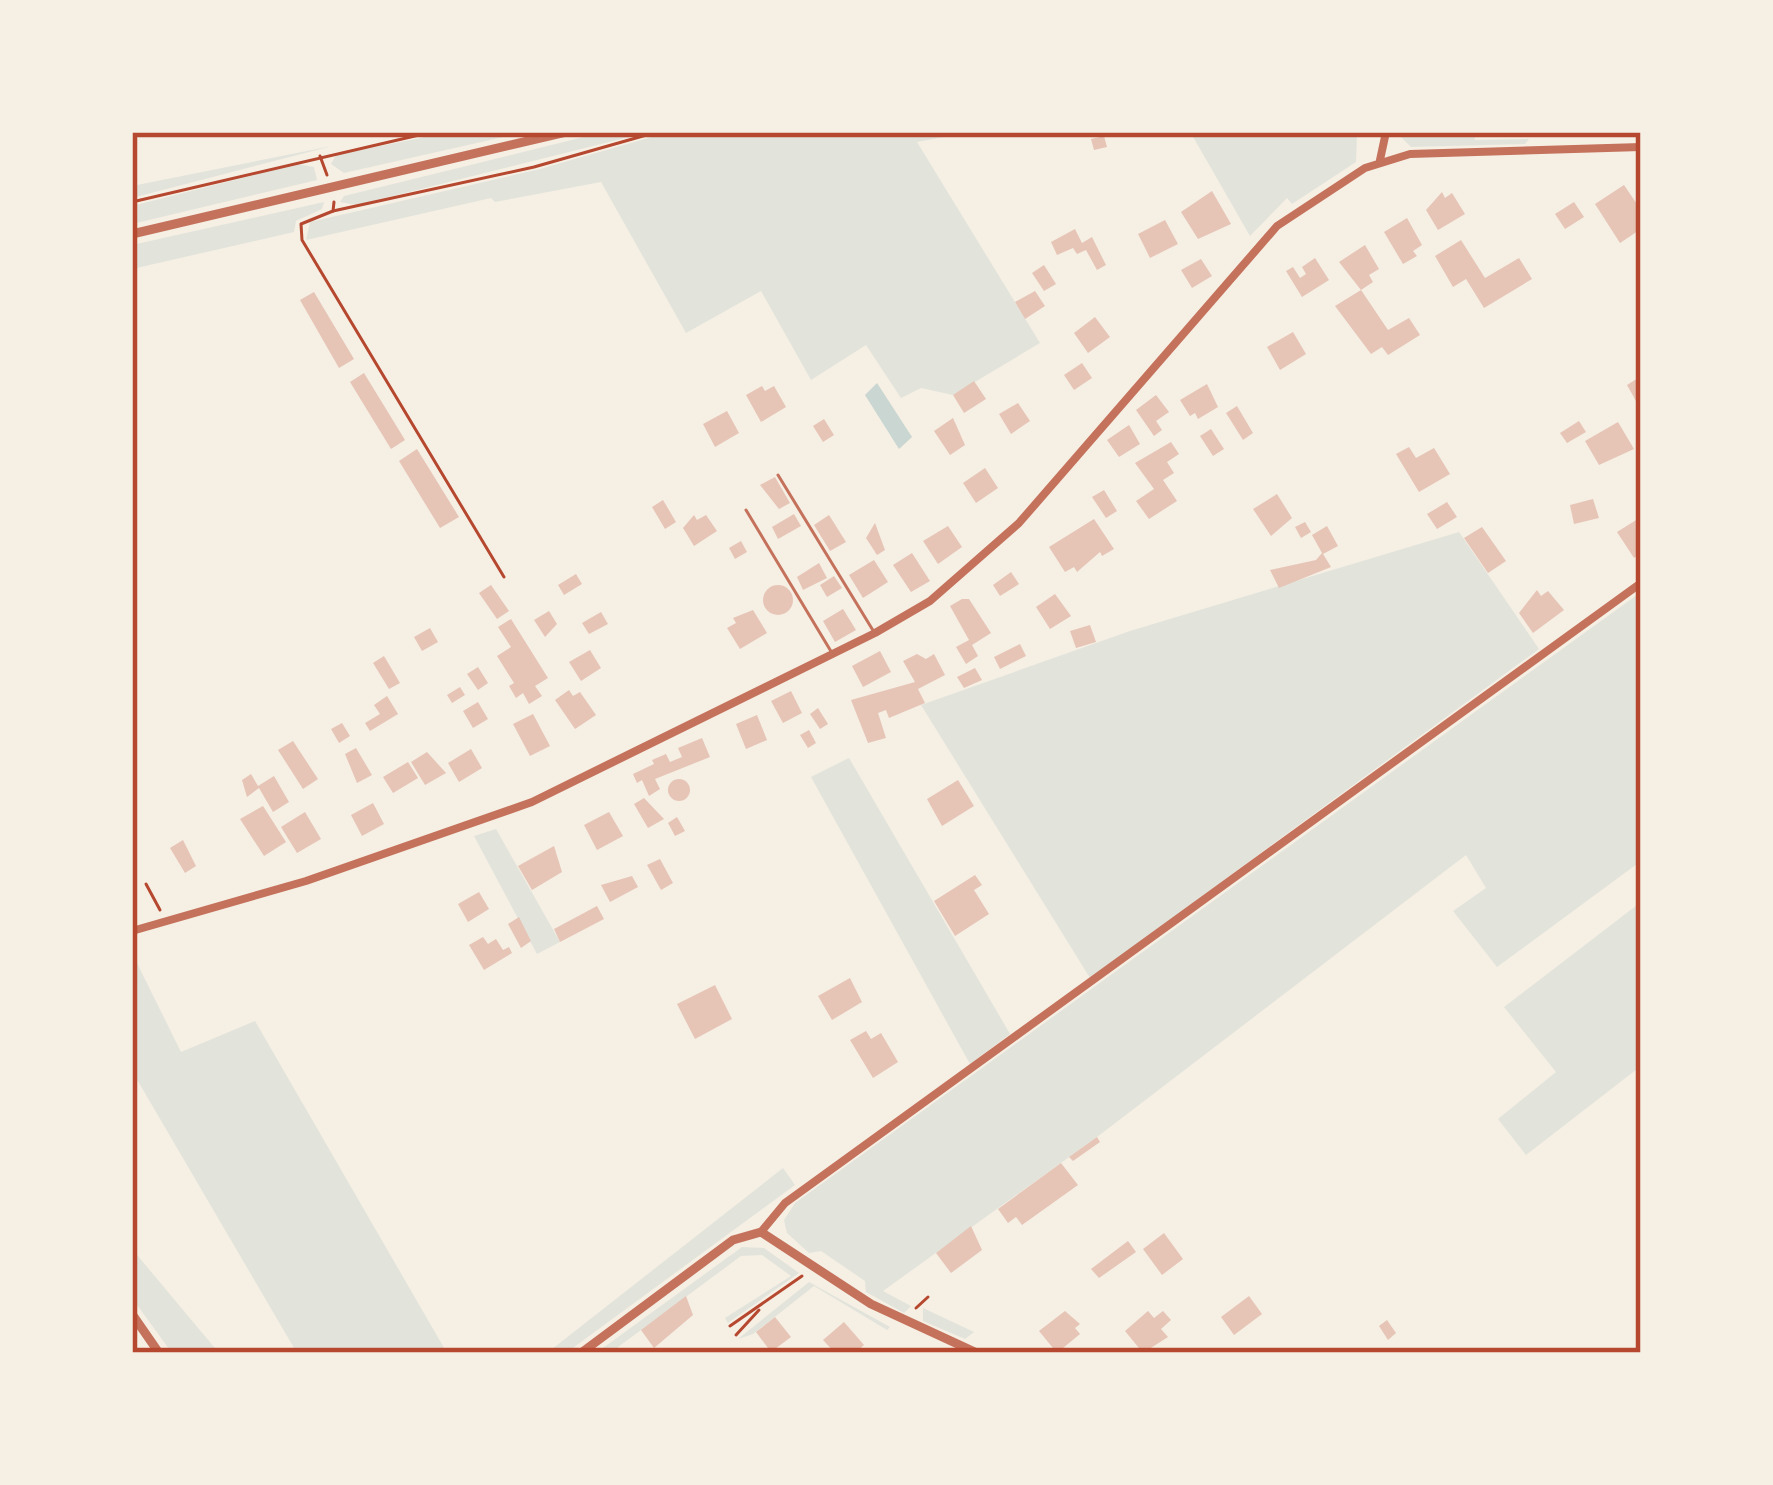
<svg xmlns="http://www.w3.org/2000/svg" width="1773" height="1485" font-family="'Asap Condensed',sans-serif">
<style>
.green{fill:#e2e4dc}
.water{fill:#c9d6d2}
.building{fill:#e6c5b7}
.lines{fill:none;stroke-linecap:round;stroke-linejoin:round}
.path{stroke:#b5482f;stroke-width:3}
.service{stroke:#c5725c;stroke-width:3}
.minor{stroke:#c5725c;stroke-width:8}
.tertiary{stroke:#c5725c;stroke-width:9}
.neatline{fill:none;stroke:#b5482f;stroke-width:4.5}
</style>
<rect width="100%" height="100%" fill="#f6efe4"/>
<g class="green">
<path d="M450 132H525L344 173 331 164 336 155Z"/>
<path d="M604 132H649L357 205 340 202 344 196Z"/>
<path d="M669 132H1160L949 136 917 142 1040 343 953 395 921 388 901 398 866 345 811 380 761 291 686 333 601 182 495 202 491 198 306 240 310 222 540 169Z"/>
<path d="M1396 132H1474L1475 140 1529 139 1525 144 1411 147Z"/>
<path d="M1192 135 1357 136 1356 162 1292 204 1287 198 1250 236Z"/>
<path d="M332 146 132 198V186Z"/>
<path d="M297 164 314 167 317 180 132 224V206Z"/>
<path d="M324 202 322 209 296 221 294 232 132 269V245Z"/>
<path d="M1459 532 1539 649 1090 978 921 705 1130 631Z"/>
<path d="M1641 592V861L1497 967 1453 911 1486 888 1466 855 1097 1137 883 1291 911 1306 904 1313 866 1292 865 1281 821 1251 809 1253 787 1233 784 1220 795 1203Z"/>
<path d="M849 758 1010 1034 970 1064 811 777Z"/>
<path d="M496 829 560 942 537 954 474 836Z"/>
<path d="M1641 902V1066L1526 1155 1498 1119 1556 1072 1504 1007Z"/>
<path d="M132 953 181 1052 255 1021 447 1353H297L132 1071Z"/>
<path d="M783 1168 795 1185 566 1353H547Z"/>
<path d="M742 1247 764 1248 799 1273 728 1323 725 1318 791 1276 762 1255 741 1256 610 1353H596Z"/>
<path d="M132 1249 219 1353H172L132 1298Z"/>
<path d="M809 1282 890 1327 887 1330 814 1286 753 1334 738 1339Z"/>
<path d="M923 1308 974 1332 965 1339 923 1321Z"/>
</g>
<path class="water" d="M877 383 912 437 899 449 865 395Z"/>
<g class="building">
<path d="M1104 136 1107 147 1094 150 1091 139Z"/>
<path d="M1624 185 1641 210V229L1620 243 1595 204Z"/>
<path d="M1212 191 1231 224 1198 239 1181 212Z"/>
<path d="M1442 192 1445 198 1452 193 1465 214 1438 230 1426 210Z"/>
<path d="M1574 202 1584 217 1565 229 1555 214Z"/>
<path d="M1407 218 1422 245 1413 251 1417 256 1403 264 1384 232Z"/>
<path d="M1165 220 1178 244 1150 258 1138 234Z"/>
<path d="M1075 229 1082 243 1092 237 1106 265 1097 270 1086 250 1077 254 1073 248 1057 255 1051 242Z"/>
<path d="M1461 240 1485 278 1519 258 1532 279 1484 308 1466 279 1453 287 1435 256Z"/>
<path d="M1365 245 1379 269 1369 275 1373 282 1361 290 1339 262Z"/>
<path d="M1315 258 1329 280 1302 297 1286 271 1293 267 1300 278 1306 274 1302 267Z"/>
<path d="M1201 259 1212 276 1192 288 1181 270Z"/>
<path d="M1044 265 1056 284 1044 291 1032 273Z"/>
<path d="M1361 290 1388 330 1409 318 1420 335 1388 355 1382 347 1371 354 1335 306Z"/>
<path d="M1035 291 1045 306 1025 319 1015 302Z"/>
<path d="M314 292 354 359 339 368 300 300Z"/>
<path d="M1095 317 1110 337 1088 353 1074 333Z"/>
<path d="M1293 332 1306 354 1280 370 1267 347Z"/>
<path d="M1082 363 1092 378 1074 390 1064 375Z"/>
<path d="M364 373 405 440 391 449 350 382Z"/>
<path d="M1638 378 1641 384V410L1627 385Z"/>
<path d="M974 381 986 399 964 413 953 395Z"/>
<path d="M1207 384 1218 407 1198 419 1195 413 1190 416 1180 400Z"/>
<path d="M762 386 765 391 774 386 786 407 761 422 746 395Z"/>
<path d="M1156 395 1169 412 1156 421 1162 430 1154 436 1136 410Z"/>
<path d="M1018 403 1030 421 1011 434 999 414Z"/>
<path d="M1237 406 1253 433 1243 440 1226 413Z"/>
<path d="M727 411 739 433 715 447 703 424Z"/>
<path d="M953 418 965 445 950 455 934 431Z"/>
<path d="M824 419 834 435 823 442 813 426Z"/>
<path d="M1579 421 1586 432 1567 443 1560 433Z"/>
<path d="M1618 422 1634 449 1599 465 1585 441Z"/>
<path d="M1129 425 1140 444 1119 457 1107 440Z"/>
<path d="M1211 429 1224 449 1213 456 1200 436Z"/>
<path d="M1171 442 1179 454 1167 462 1174 473 1163 480 1177 501 1149 519 1136 501 1154 489 1135 463Z"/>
<path d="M1409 447 1416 458 1434 448 1450 474 1419 492 1396 454Z"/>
<path d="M417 449 459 517 440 528 399 461Z"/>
<path d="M985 468 998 488 976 503 963 483Z"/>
<path d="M775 477 790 503 779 509 760 485Z"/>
<path d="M1104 490 1117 511 1106 518 1092 497Z"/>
<path d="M1277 494 1292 518 1271 536 1253 509Z"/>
<path d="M1593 499 1599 518 1574 524 1570 505Z"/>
<path d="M663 500 676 522 665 529 652 507Z"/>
<path d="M1447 502 1457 517 1437 529 1427 514Z"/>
<path d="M794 514 801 526 778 539 772 527Z"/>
<path d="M694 515 697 520 706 515 717 531 694 546 683 528Z"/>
<path d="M829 515 846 542 830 551 814 525Z"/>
<path d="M1641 517V553L1634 558 1617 532Z"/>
<path d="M1094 519 1114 549 1102 556 1100 552 1077 572 1074 567 1065 572 1049 547Z"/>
<path d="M1305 522 1311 532 1301 538 1295 527Z"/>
<path d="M875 523 885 550 877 555 866 538Z"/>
<path d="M948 526 962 547 938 564 923 541Z"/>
<path d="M1327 526 1338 546 1323 554 1331 567 1279 588 1270 570 1316 560 1322 553 1312 535Z"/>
<path d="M1482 527 1506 561 1488 573 1464 538Z"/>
<path d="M741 541 747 552 735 559 729 548Z"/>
<path d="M912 553 930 581 911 592 893 565Z"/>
<path d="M874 560 888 582 863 598 849 575Z"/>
<path d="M819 563 827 578 803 590 797 577Z"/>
<path d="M1011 572 1019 584 1000 596 993 585Z"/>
<path d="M576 574 582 584 564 595 558 585Z"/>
<path d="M834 576 842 588 827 597 820 585Z"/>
<path d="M491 585 509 611 497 619 479 593Z"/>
<circle cx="778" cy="600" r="15"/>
<path d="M1537 590 1541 596 1548 591 1564 610 1533 633 1519 613Z"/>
<path d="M1055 594 1071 616 1050 629 1036 607Z"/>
<path d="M962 599H969L991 633 972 645 978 656 966 664 956 647 969 640 950 606Z"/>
<path d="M843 609 856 630 835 642 823 621Z"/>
<path d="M753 610 767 633 740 649 727 628 736 623 733 618Z"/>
<path d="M549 611 557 624 545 637 534 620Z"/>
<path d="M601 612 608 624 589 634 582 623Z"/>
<path d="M511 619 548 678 535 686 542 696 529 704 523 693 516 698 509 686 514 683 497 656 511 647 498 627Z"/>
<path d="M1090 625 1096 642 1076 648 1070 631Z"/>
<path d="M430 628 438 642 422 651 414 637Z"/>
<path d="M1020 644 1026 656 1000 669 994 657Z"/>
<path d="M590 650 601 668 581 681 569 662Z"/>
<path d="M880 651 891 672 863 687 852 666Z"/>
<path d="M917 654 926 659 934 654 945 675 918 689 925 703 889 718 886 710 878 713 886 738 868 743 851 700 915 682 903 661Z"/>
<path d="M384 656 400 683 389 689 373 663Z"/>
<path d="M478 667 488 683 478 690 467 674Z"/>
<path d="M975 668 982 680 964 688 957 677Z"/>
<path d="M460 687 465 695 452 703 447 695Z"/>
<path d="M569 690 573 696 580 692 596 715 575 729 555 700Z"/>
<path d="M791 691 802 713 783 723 771 701Z"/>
<path d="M387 696 398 714 370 731 365 723 380 714 374 705Z"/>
<path d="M478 702 488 719 473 728 463 711Z"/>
<path d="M818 708 828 724 820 729 810 714Z"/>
<path d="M533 714 550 746 530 756 513 724Z"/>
<path d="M757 715 767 740 746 749 736 724Z"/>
<path d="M342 723 350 736 339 743 331 729Z"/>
<path d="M809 730 816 743 808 748 800 735Z"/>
<path d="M702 738 710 757 655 779 660 789 649 796 642 780 637 783 633 774 654 764 652 760 666 754 670 762 682 757 678 748Z"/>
<path d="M293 741 318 779 303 789 278 750Z"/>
<path d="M356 748 372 775 357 783 345 754Z"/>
<path d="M471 749 482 768 459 782 448 763Z"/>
<path d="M427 752 446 773 425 785 411 762Z"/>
<path d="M408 762 418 778 393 793 383 777Z"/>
<path d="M251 774 258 786 274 776 289 802 273 812 259 788 247 797 242 780Z"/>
<circle cx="679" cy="790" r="11"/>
<path d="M958 780 974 806 942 826 927 799Z"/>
<path d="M644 798 664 819 648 828 634 804Z"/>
<path d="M373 803 384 824 362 836 351 815Z"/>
<path d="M263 806 286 842 264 856 240 819Z"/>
<path d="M305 812 321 839 297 853 281 827Z"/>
<path d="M609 812 623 836 597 850 584 825Z"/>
<path d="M677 817 685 831 675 836 668 823Z"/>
<path d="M183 840 196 866 185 873 170 848Z"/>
<path d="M554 846 562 872 532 890 518 866Z"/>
<path d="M660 859 673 883 661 890 647 865Z"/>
<path d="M975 875 982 885 974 890 989 914 955 936 934 901Z"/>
<path d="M632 876 638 887 610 902 601 885Z"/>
<path d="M479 892 489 909 468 922 458 904Z"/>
<path d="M597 906 604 919 560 942 554 929Z"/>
<path d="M519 917 531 941 521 948 508 924Z"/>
<path d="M483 937 488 944 496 939 503 950 509 947 512 953 484 970 469 945Z"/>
<path d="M850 978 862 1002 832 1020 818 996Z"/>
<path d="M715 985 732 1019 695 1039 677 1004Z"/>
<path d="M866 1031 871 1039 881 1033 898 1062 873 1078 850 1040Z"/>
<path d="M1097 1137 1100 1142 1073 1161 1069 1157Z"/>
<path d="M1061 1163 1078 1185 1022 1225 1016 1217 1008 1223 998 1209Z"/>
<path d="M971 1226 982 1250 951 1273 936 1253Z"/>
<path d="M1164 1233 1183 1259 1162 1275 1143 1249Z"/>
<path d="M1128 1241 1136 1252 1099 1278 1091 1269Z"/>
<path d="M686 1296 693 1315 654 1348 641 1330Z"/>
<path d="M1249 1296 1262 1314 1234 1335 1221 1317Z"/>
<path d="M1065 1311 1080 1324 1075 1328 1080 1334 1057 1353 1039 1331Z"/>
<path d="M1148 1311 1154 1318 1163 1311 1171 1320 1161 1329 1168 1337 1143 1353 1125 1331Z"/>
<path d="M775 1317 791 1337 771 1352 756 1332Z"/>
<path d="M1387 1320 1396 1333 1388 1340 1379 1326Z"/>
<path d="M844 1322 864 1345 855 1353H835L823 1340Z"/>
</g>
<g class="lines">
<g class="path">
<path d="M320 156 327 175"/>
<path d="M132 202 432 132"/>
<path d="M334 202 333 211 301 224 302 240 504 577"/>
<path d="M333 211 534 167 657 132"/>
<path d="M146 884 160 910"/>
<path d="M916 1308 928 1297"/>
<path d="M730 1326 802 1276"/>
<path d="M736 1335 759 1310"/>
</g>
<g class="service">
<path d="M778 475 874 632"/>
<path d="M746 510 832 653"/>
</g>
<g class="minor">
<path d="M1380 160 1386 132"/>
<path d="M132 931 306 881 532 802 875 633 930 601 1019 523 1277 226 1365 168 1410 154 1641 147"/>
<path d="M761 1232 785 1203 1641 583"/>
</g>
<g class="tertiary">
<path d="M132 234 566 132"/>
<path d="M132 1314 159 1353"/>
<path d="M581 1353 733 1240 761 1232 871 1304 977 1353"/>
</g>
</g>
<rect width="1773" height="1485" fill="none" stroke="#f6efe4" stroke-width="270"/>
<rect x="135" y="135" width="1503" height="1215" class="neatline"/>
</svg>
